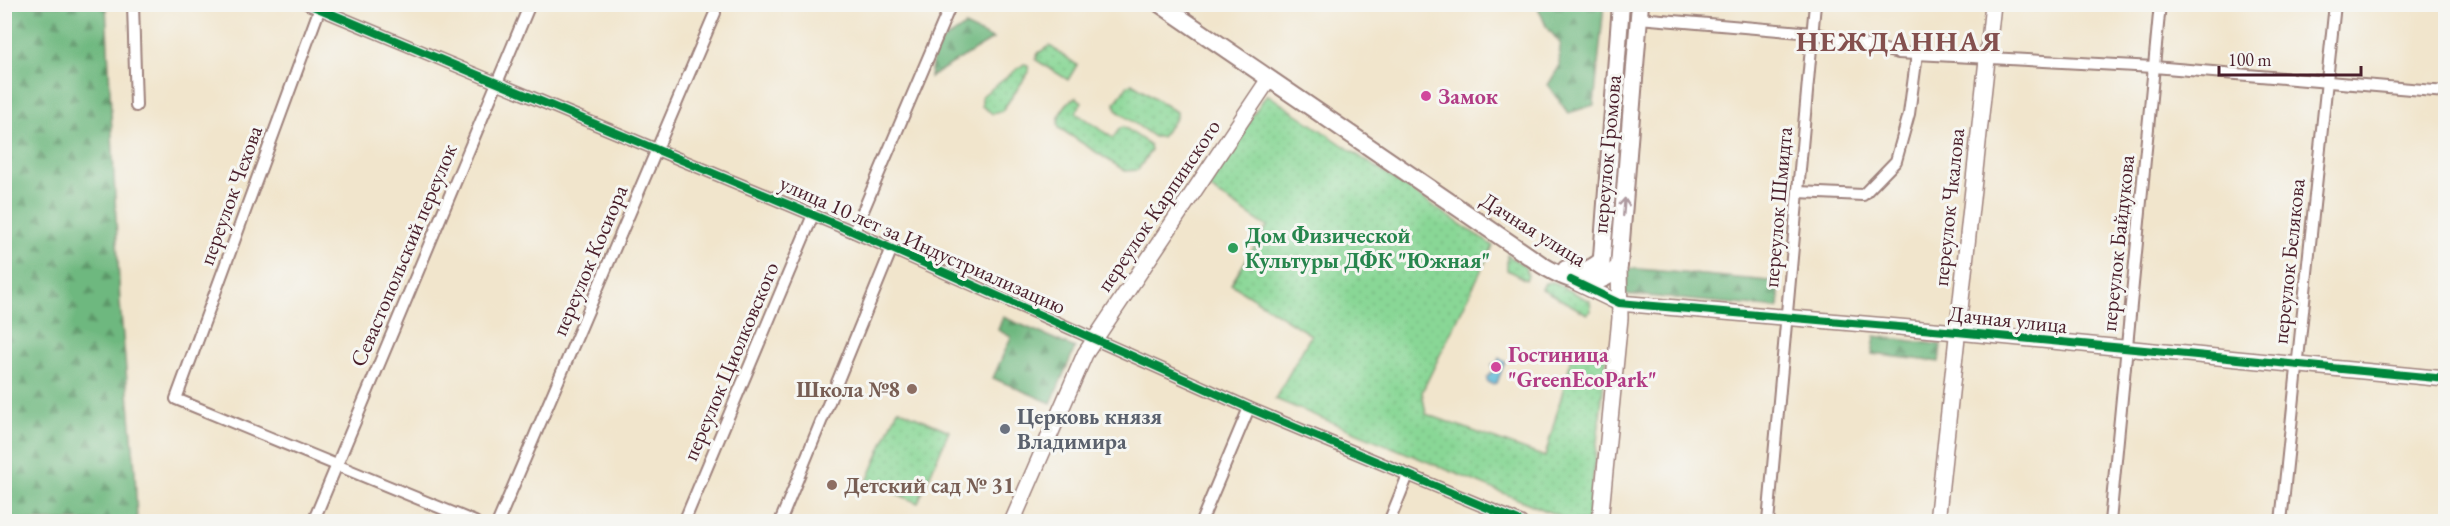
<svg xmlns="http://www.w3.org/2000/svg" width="2450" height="526" font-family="'EB Garamond',serif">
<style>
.grass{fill:url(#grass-dots);stroke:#6a7b60;stroke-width:1.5}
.forest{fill:url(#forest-firs);stroke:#5c6c55;stroke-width:1.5}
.water{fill:#59b7d7;stroke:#526b81;stroke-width:1.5}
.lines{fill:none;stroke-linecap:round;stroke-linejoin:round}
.street-casing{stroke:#9e827c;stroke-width:14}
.secondary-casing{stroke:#9e827c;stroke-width:18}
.primary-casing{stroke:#9e827c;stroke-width:20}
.street{stroke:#fff;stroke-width:10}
.secondary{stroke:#fff;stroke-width:15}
.primary{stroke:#fff;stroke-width:16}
.cycleway-casing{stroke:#f6f6f2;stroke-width:11}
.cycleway{stroke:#00873e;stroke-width:8}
.oneway{stroke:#ae9aa0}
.hotel-dot{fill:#d1479c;stroke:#f6f6f2;stroke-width:2}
.leisure-dot{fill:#2e9e5b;stroke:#f6f6f2;stroke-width:2}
.education-dot{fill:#8d6e63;stroke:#f6f6f2;stroke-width:2}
.worship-dot{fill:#6b7280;stroke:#f6f6f2;stroke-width:2}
.labels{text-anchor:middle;stroke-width:6;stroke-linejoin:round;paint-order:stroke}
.hotel-label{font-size:22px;font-weight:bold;fill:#b23c85;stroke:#f6f6f2;text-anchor:start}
.street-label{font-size:22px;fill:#4a1f2b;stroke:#f6f6f2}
.leisure-label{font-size:22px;font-weight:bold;fill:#27864d;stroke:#f6f6f2;text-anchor:start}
.education-label{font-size:22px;font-weight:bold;fill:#785e54;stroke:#f6f6f2;text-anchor:end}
.worship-label{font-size:22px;font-weight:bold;fill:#5b616d;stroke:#f6f6f2;text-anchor:start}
.district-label{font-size:28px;font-weight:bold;letter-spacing:1.5px;fill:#84504e;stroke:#f6f6f2}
</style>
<defs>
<pattern id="grass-dots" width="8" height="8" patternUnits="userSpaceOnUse" patternTransform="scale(1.5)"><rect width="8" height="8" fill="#89d796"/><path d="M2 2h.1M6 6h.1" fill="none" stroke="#78b881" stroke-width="1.8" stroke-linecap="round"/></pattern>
<pattern id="forest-firs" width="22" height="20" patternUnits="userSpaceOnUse" patternTransform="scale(1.5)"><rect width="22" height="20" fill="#6eb87f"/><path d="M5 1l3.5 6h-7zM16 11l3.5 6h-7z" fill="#5c9568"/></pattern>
</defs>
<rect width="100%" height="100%" fill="#f6f6f2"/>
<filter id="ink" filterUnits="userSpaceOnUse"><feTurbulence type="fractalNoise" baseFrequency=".0167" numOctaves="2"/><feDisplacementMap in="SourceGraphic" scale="12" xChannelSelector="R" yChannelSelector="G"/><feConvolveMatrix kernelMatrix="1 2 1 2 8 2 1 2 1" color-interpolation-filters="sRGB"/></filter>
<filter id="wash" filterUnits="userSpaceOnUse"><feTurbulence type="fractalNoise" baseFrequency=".008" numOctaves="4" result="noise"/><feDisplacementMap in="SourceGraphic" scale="24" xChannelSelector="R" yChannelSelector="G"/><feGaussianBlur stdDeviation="1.35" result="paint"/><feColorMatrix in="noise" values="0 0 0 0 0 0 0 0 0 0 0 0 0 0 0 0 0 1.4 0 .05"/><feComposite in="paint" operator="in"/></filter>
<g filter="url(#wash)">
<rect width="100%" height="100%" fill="#f1e5cc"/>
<g class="grass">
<path d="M1628 5H1636L1616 259 1607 258Z"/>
<path d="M1050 46 1077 65 1068 80 1036 60 1038 53Z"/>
<path d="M1024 64 1028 65 1029 72 1002 111 993 114 982 106V96Z"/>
<path d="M1132 83 1176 112V118L1161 137H1154L1116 110 1115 103 1127 86Z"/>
<path d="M1267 94 1493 246 1422 392 1426 414 1545 457 1574 349 1607 354 1588 521H1571L1275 399 1311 335 1231 284 1267 227 1205 185Z"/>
<path d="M1076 97 1082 102 1076 113 1113 138 1120 128 1124 127 1150 145 1151 150 1138 170 1125 171 1059 128C1055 117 1066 102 1076 97Z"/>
<path d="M1507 255 1525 266 1528 276 1526 280 1507 270Z"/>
<path d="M1553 282 1590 301 1591 311 1587 314 1542 289 1545 283Z"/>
<path d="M898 409 949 431 918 503 867 481Z"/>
</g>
<g class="forest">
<path d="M4 5H106L120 303 135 470 137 521H5Z"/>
<path d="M1537 5H1604L1594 105 1568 113 1548 85 1559 67 1560 43 1546 26Z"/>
<path d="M965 26 993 39 930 77 935 46Z"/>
<path d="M1628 268 1780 282 1778 308 1625 294Z"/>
<path d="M1003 317 1075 348 1051 403 993 378 1011 337 998 330Z"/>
<path d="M1875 336 1941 345 1939 362 1872 354Z"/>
</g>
<path class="water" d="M1499 358 1505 362 1497 383 1492 384 1487 381V377L1493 371 1492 364 1497 363Z"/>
</g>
<g filter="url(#ink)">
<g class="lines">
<g class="street-casing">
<g id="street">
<path d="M133 4 136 106"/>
<path d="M308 4 854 232 1249 408 1521 522"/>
<path d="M321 5 176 399 475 522"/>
<path d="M1639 18 1813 33 1898 53 2154 67 2446 92"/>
<path d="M1798 192 1863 195 1896 161 1909 114 1917 54"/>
<path d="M854 232 951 4"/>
<path d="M313 522 530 4"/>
<path d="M498 522 715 13"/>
<path d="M684 522 813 215"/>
<path d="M780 522 892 248"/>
<path d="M1201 522 1249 408"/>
<path d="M1389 522 1408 475"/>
<path d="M1768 522 1815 4"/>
<path d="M2110 522 2160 4"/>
<path d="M2281 522 2335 4"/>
</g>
</g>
<g class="secondary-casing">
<g id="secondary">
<path d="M1575 282 1619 303 1957 332 2446 379"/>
<path d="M1012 522 1085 354 1269 79"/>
<path d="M1600 522 1620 318 1619 266"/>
<path d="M1937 522 1993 4"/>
</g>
</g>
<g class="primary-casing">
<g id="primary">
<path d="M1160 4 1542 265C1568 281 1597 293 1619 266L1640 4"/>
<path d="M1566 269C1580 274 1590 270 1601 261"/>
<path d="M1601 270 1621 4"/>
</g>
</g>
<use href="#street" class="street"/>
<use href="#secondary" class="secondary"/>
<use href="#primary" class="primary"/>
<g class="cycleway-casing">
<g id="cycleway">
<path d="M308 4 854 232 1249 408 1521 522"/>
<path d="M1571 280 1619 303 1957 332 2446 379"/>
</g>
</g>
<use href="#cycleway" class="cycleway"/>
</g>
<defs><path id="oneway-shaft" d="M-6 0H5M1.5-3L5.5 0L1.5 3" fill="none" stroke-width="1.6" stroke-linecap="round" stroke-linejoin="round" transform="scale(1.5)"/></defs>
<use class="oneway" href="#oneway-shaft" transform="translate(1624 207) rotate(-85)"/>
</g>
<g class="hotel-dot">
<circle cx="1426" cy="96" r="6"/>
<circle cx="1496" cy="367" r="6"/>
</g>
<circle class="leisure-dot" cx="1233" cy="248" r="6"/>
<g class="education-dot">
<circle cx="912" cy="389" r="6"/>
<circle cx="832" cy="485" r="6"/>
</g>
<circle class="worship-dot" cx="1005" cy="429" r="6"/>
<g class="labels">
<g class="hotel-label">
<text x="1438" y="104">Замок</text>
<text x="1508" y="362">Гостиница<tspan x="1508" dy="25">"GreenEcoPark"</tspan></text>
</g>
<g class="street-label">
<text transform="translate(1606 154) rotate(-85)" y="8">переулок Громова</text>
<text transform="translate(230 195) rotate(-70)" y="8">переулок Чехова</text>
<text transform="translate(1158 205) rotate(-56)" y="8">переулок Карпинского</text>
<text transform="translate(1777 207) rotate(-85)" y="8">переулок Шмидта</text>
<text transform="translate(1948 207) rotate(-84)" y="8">переулок Чкалова</text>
<text transform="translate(1534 229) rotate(32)" y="8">Дачная улица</text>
<text transform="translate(2117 243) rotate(-84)" y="8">переулок Байдукова</text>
<text transform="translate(923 244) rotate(24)" y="8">улица 10 лет за Индустриализацию</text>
<text transform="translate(403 255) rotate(-67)" y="8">Севастопольский переулок</text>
<text transform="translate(589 260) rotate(-67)" y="8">переулок Косиора</text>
<text transform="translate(2288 261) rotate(-84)" y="8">переулок Белякова</text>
<text transform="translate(2008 319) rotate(6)" y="8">Дачная улица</text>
<text transform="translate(730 361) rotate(-67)" y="8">переулок Циолковского</text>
</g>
<g class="leisure-label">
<text x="1245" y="243">Дом Физической<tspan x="1245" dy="25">Культуры ДФК "Южная"</tspan></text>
</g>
<g class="education-label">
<text x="900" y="397">Школа №8</text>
<text x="844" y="493" text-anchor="start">Детский сад № 31</text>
</g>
<g class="worship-label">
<text x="1017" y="424">Церковь князя<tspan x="1017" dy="25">Владимира</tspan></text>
</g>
<g class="district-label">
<text x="1899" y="51">НЕЖДАННАЯ</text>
</g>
</g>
<rect width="2450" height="526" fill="none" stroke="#f6f6f2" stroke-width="24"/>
<path d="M2219 66v9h142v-9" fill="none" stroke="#4a1f2b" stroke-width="3"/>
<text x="2228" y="66" font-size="18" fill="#4a1f2b" stroke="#f6f6f2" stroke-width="4.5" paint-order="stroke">100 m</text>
</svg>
